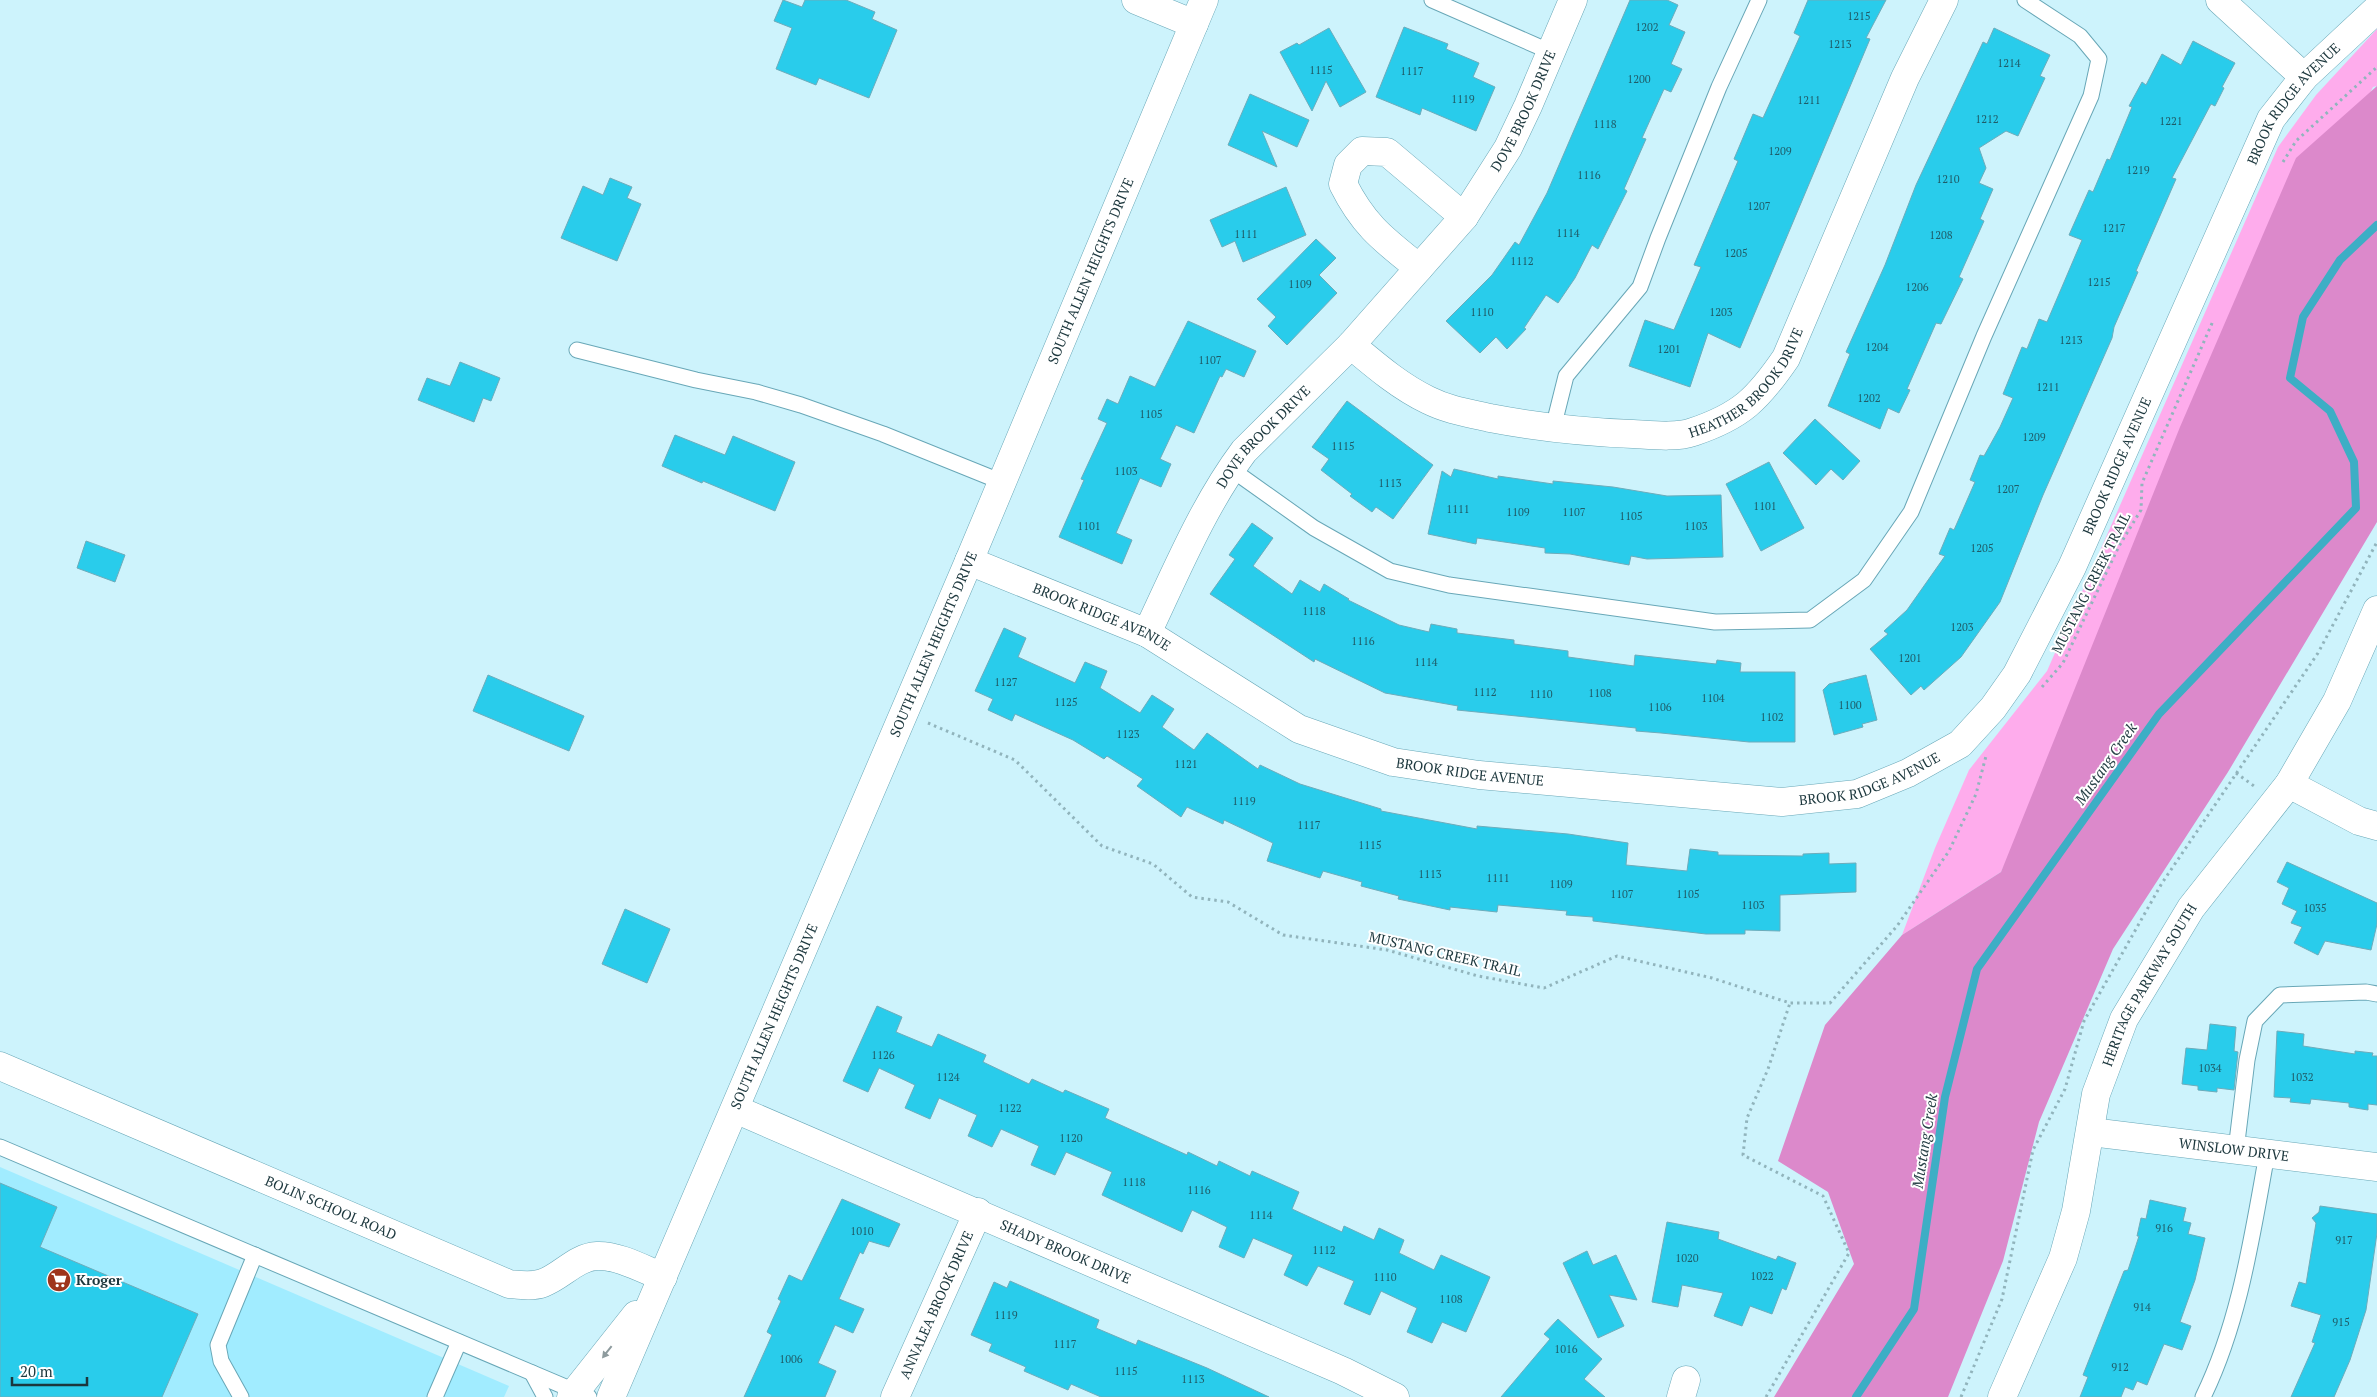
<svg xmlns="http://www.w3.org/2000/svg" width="2377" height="1397" font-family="'PT Serif',serif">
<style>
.built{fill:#a1ecff}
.green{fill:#feacec}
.forest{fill:#dc89cb}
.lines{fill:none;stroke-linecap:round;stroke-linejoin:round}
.stream{stroke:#3daec5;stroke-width:8}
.building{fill:#29cceb;stroke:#6cacbb}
.lane-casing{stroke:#68a7b7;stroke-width:17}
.street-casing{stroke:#68a7b7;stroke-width:29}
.secondary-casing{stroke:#68a7b7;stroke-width:29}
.path{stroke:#91b4bc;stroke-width:3;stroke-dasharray:2.5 4;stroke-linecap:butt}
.lane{stroke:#fff;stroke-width:15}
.street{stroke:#fff;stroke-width:28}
.secondary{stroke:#fff;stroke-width:28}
.oneway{fill:#8e9b9e}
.labels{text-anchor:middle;stroke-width:4;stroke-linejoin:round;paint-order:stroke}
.number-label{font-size:11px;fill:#1f5c68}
.street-label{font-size:14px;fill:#1c373d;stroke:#fff}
.poi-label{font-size:14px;font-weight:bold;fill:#1c373d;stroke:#fff;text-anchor:start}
.water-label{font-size:15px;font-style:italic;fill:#274046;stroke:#fff}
</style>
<rect width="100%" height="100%" fill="#cdf3fc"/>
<path class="built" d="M0 1167 509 1386 504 1397H0Z"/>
<path class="green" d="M2377 29V86L2373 87 2001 872 1902 935 1935 848 1969 770 2047 671 2278 147 2316 95Z"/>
<path class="forest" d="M2377 86V522L2228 772 2113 949 2039 1122 2003 1261 1948 1397H1774L1854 1264 1828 1192 1778 1161 1825 1025 1902 935 2001 872 2180 427 2296 158Z"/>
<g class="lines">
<path class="stream" d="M1856 1397 1914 1309 1945 1097 1977 969 2159 714 2356 508 2354 462 2330 411 2290 378 2303 317 2340 260 2377 225"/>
</g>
<g class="building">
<path d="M783 0 802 7 805 0H846L875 12 872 19 897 30 869 98 819 78 816 85 776 69 792 28 774 21Z"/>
<path d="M1630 0H1667L1678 5 1669 25 1685 32 1671 64 1682 69 1671 92 1664 89 1642 138 1646 139 1624 189 1627 191 1598 249 1592 245 1575 278 1558 303 1546 295 1524 328 1526 329 1507 349 1496 337 1480 353 1446 321 1492 275 1515 242 1519 245 1547 193Z"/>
<path d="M1808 0H1886L1866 38 1870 39 1740 348 1708 333 1690 387 1629 366 1645 320 1674 330 1701 267 1694 265 1738 161 1734 159 1753 114 1763 118 1800 36 1794 33Z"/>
<path d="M1404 27 1448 44 1446 49 1479 63 1473 77 1495 87 1476 131 1422 108 1420 115 1376 97Z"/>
<path d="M1329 28 1366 92 1340 107 1326 81 1312 111 1280 52 1297 43 1299 45Z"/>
<path d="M1994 28 2050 55 2040 76 2045 78 2018 136 2006 131 1979 148 1986 168 1979 183 1993 189 1980 219 1984 221 1959 277 1963 279 1941 324 1936 323 1907 389 1910 390 1899 413 1888 408 1880 429 1828 406 1850 354 1846 352 1885 265 1916 185 1983 42 1987 44Z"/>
<path d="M2193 41 2235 63 2222 87 2224 88 2215 106 2211 104 2172 178 2176 179 2136 271 2138 272 2114 327 2112 338 2043 495 2000 602 1961 657 1924 690 1921 686 1911 695 1870 649 1888 634 1884 631 1907 610 1945 556 1939 554 1950 528 1954 530 1975 482 1970 480 1980 455 1984 456 2000 427 2013 398 2003 394 2022 347 2027 349 2039 319 2047 322 2082 240 2069 235 2089 190 2093 192 2107 159 2110 160 2132 107 2129 106 2142 82 2146 85 2162 54 2181 65Z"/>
<path d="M1250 94 1309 120 1297 147 1262 131 1277 167 1228 145Z"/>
<path d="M610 178 632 187 627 198 641 204 617 261 561 238 583 186 603 195Z"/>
<path d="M1286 187 1306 235 1243 262 1235 241 1222 247 1210 220Z"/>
<path d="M1316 239 1336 258 1319 275 1337 293 1287 345 1268 326 1276 317 1257 299Z"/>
<path d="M1188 321 1256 351 1244 377 1226 369 1222 377 1220 376 1194 433 1176 425 1160 459 1171 464 1161 487 1140 478 1116 533 1132 540 1122 564 1059 537 1084 480 1081 479 1107 423 1098 419 1107 399 1118 404 1130 376 1155 387Z"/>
<path d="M460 362 500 378 491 401 483 398 474 422 418 400 427 378 450 386Z"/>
<path d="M1347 401 1433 465 1393 519 1376 507 1372 512 1350 496 1352 494 1321 470 1329 459 1312 447Z"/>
<path d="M1815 419 1860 461 1843 480 1831 469 1816 485 1783 453Z"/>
<path d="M675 435 725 455 733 436 795 462 775 511 703 481 702 483 662 466Z"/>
<path d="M1769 462 1804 528 1761 551 1726 484Z"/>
<path d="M1454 469 1498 479V476L1553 484V481L1613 487 1667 496 1721 495 1723 557 1647 559 1631 556 1629 565 1570 554 1545 553V548L1477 538 1476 544 1428 534 1442 471 1451 477Z"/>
<path d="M1252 523 1273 538 1253 566 1292 594 1300 580 1320 592 1324 584 1349 599 1348 600 1399 625 1429 632 1431 624 1457 629V633L1514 640V644L1568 651V657L1634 666 1635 655 1716 664 1717 660 1741 663 1740 672H1795V742H1749L1661 733 1636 731V728L1457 710 1458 706 1385 693 1315 659 1314 662 1210 594 1235 559 1229 555Z"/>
<path d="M86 541 125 555 115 582 77 568Z"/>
<path d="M1004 628 1026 638 1018 657 1075 683 1085 662 1107 671 1100 688 1140 713 1152 695 1174 709 1162 727 1194 750 1207 733 1258 769 1260 765 1300 784 1381 809V811L1477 829V826L1568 834 1628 843 1626 865 1687 871 1690 849 1718 852V855L1803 856V854L1829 853V864L1856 863V892L1780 895V931L1745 930V934H1706L1593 921V917L1566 915 1567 911 1498 905 1497 912 1450 907V910L1398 899 1399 896 1361 886 1362 882 1323 871 1320 878 1267 861 1273 843 1224 820 1223 824 1187 807 1181 817 1137 786 1143 779 1107 756 1104 759 1073 740 1015 714 1012 721 988 710 993 699 975 691Z"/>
<path d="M488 675 584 716 569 751 473 711Z"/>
<path d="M1866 675 1877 720 1862 724 1863 727 1834 735 1823 690 1829 684Z"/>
<path d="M2287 862 2377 903V924L2371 950 2325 941 2318 955 2294 943 2302 927 2291 923 2297 911 2282 904 2289 888 2277 882Z"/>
<path d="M625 909 670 929 647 983 602 964Z"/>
<path d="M877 1006 902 1017 896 1032 932 1047 938 1034 986 1055 983 1062 1029 1084 1032 1079 1063 1093 1065 1090 1109 1109 1105 1118 1187 1155 1188 1152 1217 1166 1219 1161 1250 1176 1252 1171 1299 1192 1292 1209 1342 1232 1344 1226 1374 1240 1379 1228 1404 1240 1399 1253 1434 1270 1441 1255 1490 1277 1466 1332 1442 1322 1432 1343 1407 1332 1417 1308 1381 1291 1370 1315 1344 1304 1354 1281 1318 1266 1307 1286 1284 1275 1293 1255 1253 1238 1244 1258 1219 1247 1227 1227 1192 1210 1182 1232 1102 1195 1112 1172 1066 1152 1055 1175 1031 1165 1039 1146 1001 1129 992 1147 968 1136 977 1115 939 1098 930 1119 905 1108 915 1085 879 1068 868 1092 843 1081Z"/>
<path d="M2210 1024 2236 1027 2234 1051 2238 1052 2234 1090 2217 1088V1092L2198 1090V1086L2182 1084 2186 1048 2207 1050Z"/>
<path d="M2277 1031 2304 1034 2303 1046 2355 1054V1051L2373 1053 2372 1056H2377V1105L2368 1104V1110L2349 1107V1103L2311 1099 2310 1104 2290 1102 2291 1098 2274 1097Z"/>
<path d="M0 1183 57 1207 40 1247 198 1314 162 1397H0Z"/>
<path d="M842 1199 900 1224 889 1247 869 1241 863 1254 860 1252 839 1299 864 1309 853 1333 835 1325 818 1363 836 1371 825 1397H744L772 1335 767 1332 781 1301 778 1299 789 1275 802 1281Z"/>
<path d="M2150 1200 2186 1208 2183 1221 2191 1223 2188 1234 2205 1238 2195 1280 2180 1322 2191 1326 2182 1350 2164 1344 2147 1385 2137 1381 2133 1390 2125 1387 2121 1397H2080L2088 1377 2083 1375 2124 1271 2128 1270 2139 1236H2137L2141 1218 2146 1219Z"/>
<path d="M2320 1206 2377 1214V1233L2366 1310 2350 1360 2334 1397H2291L2315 1343 2312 1342 2321 1315 2291 1306 2299 1282 2306 1284 2316 1223 2312 1218 2319 1212Z"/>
<path d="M1667 1222 1719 1232 1718 1239 1776 1260 1778 1256 1796 1263 1786 1290 1782 1288 1772 1314 1750 1306 1742 1326 1714 1316 1723 1293 1682 1285 1678 1307 1652 1302Z"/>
<path d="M1587 1251 1593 1265 1616 1255 1637 1300 1609 1295 1624 1326 1598 1338 1563 1263Z"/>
<path d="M1010 1281 1099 1320 1096 1328 1136 1345 1138 1340 1207 1368 1269 1397H1101L1071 1384 1068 1390 1024 1371 1026 1367 989 1351 992 1344 971 1335 994 1282 1007 1288Z"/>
<path d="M1558 1319 1602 1359 1584 1379 1605 1397H1501L1550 1339 1544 1334Z"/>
</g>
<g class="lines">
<g class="lane-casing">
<g id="lane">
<path d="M1432 0 1551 52"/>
<path d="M577 350 696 380 756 392 801 405 883 434 1002 482"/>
<path d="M1553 428 1566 376 1640 287 1658 238 1719 87 1759 0"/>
<path d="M1231 469 1314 528 1390 571 1449 585 1715 622 1810 620 1864 580 1911 512 1984 336 2091 96 2099 59 2080 36 2025 0"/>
<path d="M0 1147 589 1397"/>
<path d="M2236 1150 2247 1060 2255 1021 2280 995 2366 992 2377 994"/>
<path d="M532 1373 545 1397"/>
<path d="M241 1397 221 1361 218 1345 255 1255"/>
<path d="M435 1397 459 1342"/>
<path d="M2203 1397C2240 1321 2252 1236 2267 1154"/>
</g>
</g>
<g class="street-casing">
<g id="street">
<path d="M1136 0 1194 24"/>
<path d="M2220 0 2304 77"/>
<path d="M1419 268C1384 240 1364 226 1343 184L1348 165 1362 151 1387 152 1464 217"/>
<path id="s1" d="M1351 345C1375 365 1399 386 1428 400 1448 410 1468 413 1490 418 1537 427 1584 432 1633 434 1651 435 1676 438 1693 432 1741 416 1758 399 1786 358L1905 78 1944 0"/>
<path id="s2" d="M969 561 1147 633 1299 729 1393 762 1479 775 1782 802 1857 794 1908 773 1960 744 1993 708 2017 674 2072 567 2271 119 2304 77 2377 9"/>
<path id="s3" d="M1147 633C1176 572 1203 506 1244 451L1351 345 1464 217 1508 148 1528 106 1573 0"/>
<path d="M2289 784 2359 821 2377 826"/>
<path id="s4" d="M0 1066 509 1284C520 1285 532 1287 543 1283 562 1276 576 1257 597 1256 618 1255 643 1269 663 1277"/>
<path id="s5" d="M735 1109 1343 1371 1395 1397"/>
<path id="s6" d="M2091 1132 2377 1167"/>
<path id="s7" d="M895 1397 978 1212"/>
<path d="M1681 1397 1686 1380"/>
</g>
</g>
<g class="secondary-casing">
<g id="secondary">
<path d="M571 1397 636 1315"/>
<path id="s8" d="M611 1397 969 561 1204 0"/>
<path id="s9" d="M2002 1397 2063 1258 2076 1211 2096 1094 2124 1019 2191 908 2289 784 2337 701 2377 610"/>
</g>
</g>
<g class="path">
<path d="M2283 162 2296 141 2377 67"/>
<path d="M2042 687 2063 663 2119 546 2141 510 2142 483 2213 321"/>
<path d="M928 723 1015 760 1102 846 1153 864 1192 897 1228 902 1283 935 1387 950 1478 976 1544 988 1617 956 1712 978 1790 1003H1830L1897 926 1949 851 1976 794 1986 756"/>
<path d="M2236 773 2254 786"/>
<path d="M1766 1397 1849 1253 1823 1196 1743 1155 1747 1118 1768 1069 1790 1003"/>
<path d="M1961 1397 2002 1299 2033 1150 2065 1089 2084 1021 2162 883 2318 653 2377 542"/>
</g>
<use href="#lane" class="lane"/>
<use href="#street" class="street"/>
<use href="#secondary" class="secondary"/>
</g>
<defs><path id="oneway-solid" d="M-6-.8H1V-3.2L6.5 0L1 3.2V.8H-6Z" transform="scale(1.25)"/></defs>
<use class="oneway" href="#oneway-solid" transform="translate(607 1352) rotate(128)"/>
<defs>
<g id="supermarket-disc" transform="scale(1.25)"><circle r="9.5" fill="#9e351c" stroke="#fff"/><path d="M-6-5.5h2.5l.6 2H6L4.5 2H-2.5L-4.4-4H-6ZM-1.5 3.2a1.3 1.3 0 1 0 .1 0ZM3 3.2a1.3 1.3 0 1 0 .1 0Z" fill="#fff"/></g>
</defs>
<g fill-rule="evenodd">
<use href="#supermarket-disc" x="59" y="1280"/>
</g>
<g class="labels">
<g class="number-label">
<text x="1859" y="20">1215</text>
<text x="1647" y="31">1202</text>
<text x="1840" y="48">1213</text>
<text x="2009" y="67">1214</text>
<text x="1321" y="74">1115</text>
<text x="1412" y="75">1117</text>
<text x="1639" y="83">1200</text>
<text x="1463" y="103">1119</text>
<text x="1809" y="104">1211</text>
<text x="1987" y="123">1212</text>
<text x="2171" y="125">1221</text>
<text x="1605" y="128">1118</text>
<text x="1780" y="155">1209</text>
<text x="2138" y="174">1219</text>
<text x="1589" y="179">1116</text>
<text x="1948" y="183">1210</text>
<text x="1759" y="210">1207</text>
<text x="2114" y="232">1217</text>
<text x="1568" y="237">1114</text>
<text x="1246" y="238">1111</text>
<text x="1941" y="239">1208</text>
<text x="1736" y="257">1205</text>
<text x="1522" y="265">1112</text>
<text x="2099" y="286">1215</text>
<text x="1300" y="288">1109</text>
<text x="1917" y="291">1206</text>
<text x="1482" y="316">1110</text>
<text x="1721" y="316">1203</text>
<text x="2071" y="344">1213</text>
<text x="1877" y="351">1204</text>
<text x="1669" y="353">1201</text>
<text x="1210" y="364">1107</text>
<text x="2048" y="391">1211</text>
<text x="1869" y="402">1202</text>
<text x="1151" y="418">1105</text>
<text x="2034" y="441">1209</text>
<text x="1343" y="450">1115</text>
<text x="1126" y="475">1103</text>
<text x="1390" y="487">1113</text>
<text x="2008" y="493">1207</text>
<text x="1765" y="510">1101</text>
<text x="1458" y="513">1111</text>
<text x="1518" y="516">1109</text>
<text x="1574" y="516">1107</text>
<text x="1631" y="520">1105</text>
<text x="1089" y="530">1101</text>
<text x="1696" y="530">1103</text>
<text x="1982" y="552">1205</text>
<text x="1314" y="615">1118</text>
<text x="1962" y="631">1203</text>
<text x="1363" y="645">1116</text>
<text x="1910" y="662">1201</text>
<text x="1426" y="666">1114</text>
<text x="1006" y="686">1127</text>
<text x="1485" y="696">1112</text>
<text x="1600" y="697">1108</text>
<text x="1541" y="698">1110</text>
<text x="1713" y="702">1104</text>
<text x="1066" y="706">1125</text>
<text x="1850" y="709">1100</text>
<text x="1660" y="711">1106</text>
<text x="1772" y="721">1102</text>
<text x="1128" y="738">1123</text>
<text x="1186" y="768">1121</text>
<text x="1244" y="805">1119</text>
<text x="1309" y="829">1117</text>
<text x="1370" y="849">1115</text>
<text x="1430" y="878">1113</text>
<text x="1498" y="882">1111</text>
<text x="1561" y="888">1109</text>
<text x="1622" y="898">1107</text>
<text x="1688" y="898">1105</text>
<text x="1753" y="909">1103</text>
<text x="2315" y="912">1035</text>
<text x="883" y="1059">1126</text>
<text x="2210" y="1072">1034</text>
<text x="948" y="1081">1124</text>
<text x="2302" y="1081">1032</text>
<text x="1010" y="1112">1122</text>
<text x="1071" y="1142">1120</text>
<text x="1134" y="1186">1118</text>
<text x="1199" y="1194">1116</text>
<text x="1261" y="1219">1114</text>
<text x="2164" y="1232">916</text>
<text x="862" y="1235">1010</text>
<text x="2344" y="1244">917</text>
<text x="1324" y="1254">1112</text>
<text x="1687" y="1262">1020</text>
<text x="1762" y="1280">1022</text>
<text x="1385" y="1281">1110</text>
<text x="1451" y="1303">1108</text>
<text x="2142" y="1311">914</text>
<text x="1006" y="1319">1119</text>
<text x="2341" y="1326">915</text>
<text x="1065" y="1348">1117</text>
<text x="1566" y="1353">1016</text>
<text x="791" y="1363">1006</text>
<text x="2120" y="1371">912</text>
<text x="1126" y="1375">1115</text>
<text x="1193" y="1383">1113</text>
</g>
<g class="street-label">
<text dy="5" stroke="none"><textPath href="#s2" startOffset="1779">BROOK RIDGE AVENUE</textPath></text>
<text dy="5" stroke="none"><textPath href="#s3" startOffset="650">DOVE BROOK DRIVE</textPath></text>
<text dy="5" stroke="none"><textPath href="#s8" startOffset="1224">SOUTH ALLEN HEIGHTS DRIVE</textPath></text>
<text dy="5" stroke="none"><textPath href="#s1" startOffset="439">HEATHER BROOK DRIVE</textPath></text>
<text dy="5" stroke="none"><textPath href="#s3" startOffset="230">DOVE BROOK DRIVE</textPath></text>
<text dy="5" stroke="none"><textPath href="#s2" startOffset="1374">BROOK RIDGE AVENUE</textPath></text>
<text transform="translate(2091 583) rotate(-63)" y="5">MUSTANG CREEK TRAIL</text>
<text dy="5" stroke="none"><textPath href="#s2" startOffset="144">BROOK RIDGE AVENUE</textPath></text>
<text dy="5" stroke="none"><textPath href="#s8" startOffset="819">SOUTH ALLEN HEIGHTS DRIVE</textPath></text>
<text dy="5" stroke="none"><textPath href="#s2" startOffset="549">BROOK RIDGE AVENUE</textPath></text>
<text dy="5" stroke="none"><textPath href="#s2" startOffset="954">BROOK RIDGE AVENUE</textPath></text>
<text transform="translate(1445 954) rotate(13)" y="5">MUSTANG CREEK TRAIL</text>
<text dy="5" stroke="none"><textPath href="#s9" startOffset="441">HERITAGE PARKWAY SOUTH</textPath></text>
<text dy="5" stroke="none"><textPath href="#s8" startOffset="414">SOUTH ALLEN HEIGHTS DRIVE</textPath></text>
<text dy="5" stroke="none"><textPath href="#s6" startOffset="144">WINSLOW DRIVE</textPath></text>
<text dy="5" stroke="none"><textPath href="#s4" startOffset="360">BOLIN SCHOOL ROAD</textPath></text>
<text dy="5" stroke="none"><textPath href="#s5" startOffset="360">SHADY BROOK DRIVE</textPath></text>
<text dy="5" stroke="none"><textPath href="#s7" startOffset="101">ANNALEA BROOK DRIVE</textPath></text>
</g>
<g class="poi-label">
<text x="76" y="1285">Kroger</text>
</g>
<g class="water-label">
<text transform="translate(2106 764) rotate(-55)" y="5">Mustang Creek</text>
<text transform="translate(1925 1141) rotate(-81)" y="5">Mustang Creek</text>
</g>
</g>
<path d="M12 1377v8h75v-8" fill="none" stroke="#1c373d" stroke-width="2.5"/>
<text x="20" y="1377" font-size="15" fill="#1c373d" stroke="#ffffff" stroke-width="4" paint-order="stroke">20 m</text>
</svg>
